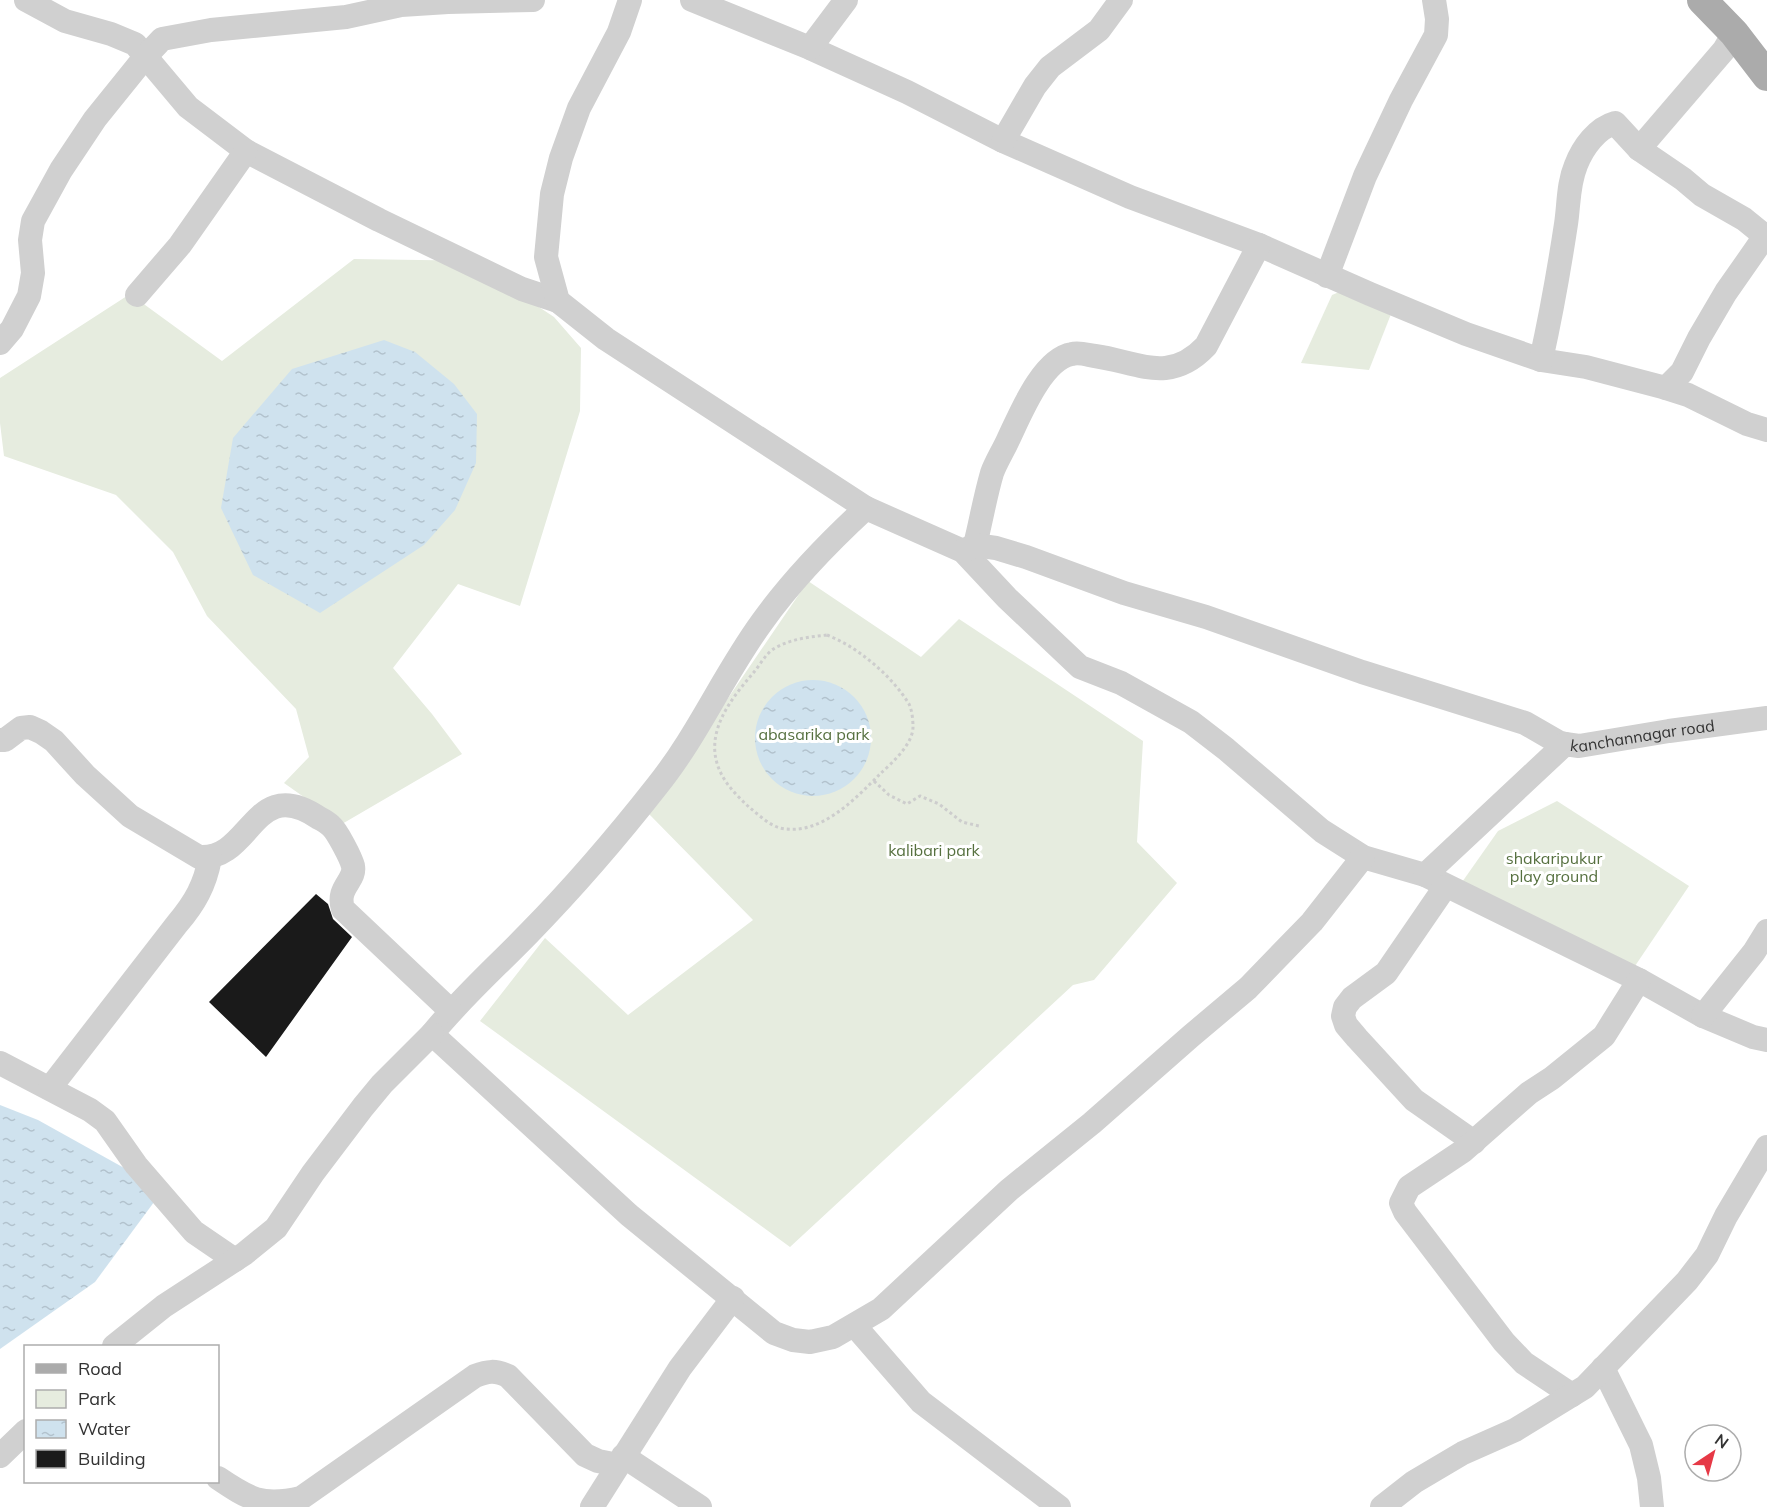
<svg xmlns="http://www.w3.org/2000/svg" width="1767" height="1507" font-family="Mulish,sans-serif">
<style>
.green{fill:#e6ecdf}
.water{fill:url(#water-ripples)}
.building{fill:#1a1a1a}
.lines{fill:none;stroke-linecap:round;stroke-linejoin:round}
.path{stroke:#cdcdcd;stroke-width:3;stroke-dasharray:3 3;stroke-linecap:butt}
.minor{stroke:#d0d0d0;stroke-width:24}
.major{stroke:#ababab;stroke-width:30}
.labels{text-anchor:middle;stroke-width:6;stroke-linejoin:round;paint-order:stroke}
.park-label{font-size:16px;fill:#56703f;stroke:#fff}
.street-label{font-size:16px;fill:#333;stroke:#fff}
</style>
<defs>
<pattern id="water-ripples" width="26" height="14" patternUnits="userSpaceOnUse" patternTransform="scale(1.5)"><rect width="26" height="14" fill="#cfe2ee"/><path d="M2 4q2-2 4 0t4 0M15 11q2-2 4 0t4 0" fill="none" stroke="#b2c2cd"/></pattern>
</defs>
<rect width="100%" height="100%" fill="#fff"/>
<g class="green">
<path d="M354 259 486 261 501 282 554 317 581 348 580 411 520 606 458 584 393 668 432 714 462 754 342 824 284 783 309 757 296 709 207 616 173 552 116 495 4 456 0 423V378L130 294 222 361Z"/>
<path d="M1351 287 1393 309 1369 370 1301 363 1332 295Z"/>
<path d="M808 581 921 657 959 619 1143 741 1137 842 1177 883 1094 980 1073 985 790 1247 480 1021 545 938 628 1015 753 920 649 814Z"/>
<path d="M1557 801 1689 886 1635 966 1460 885 1498 831Z"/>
</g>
<g class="water">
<path d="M384 340 415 352 454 384 477 414 476 463 455 510 424 545 320 613 253 575 221 508 233 438 292 369Z"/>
<circle cx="813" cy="738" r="58"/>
<path d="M0 1105 38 1120 135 1174 157 1198 95 1282 0 1349Z"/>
</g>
<path class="building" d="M316 894 328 904 333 919 352 937 266 1057 209 1002Z"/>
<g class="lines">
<g class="path">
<path d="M827 635C858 647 892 676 909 704 912 710 913 720 913 727 913 744 892 763 880 774 855 799 820 837 780 828 769 825 759 815 750 808 738 797 725 784 719 769 704 732 731 699 754 672 760 665 766 653 775 648 791 639 809 637 827 635Z"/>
<path d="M874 781 889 795 907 804 920 796 939 804 962 822 979 826"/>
</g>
<g class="minor">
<path d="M26 0 65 21 111 34 135 44 188 107 246 151 379 220 522 289 558 301"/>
<path d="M630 0 619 32 579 108 561 158 552 194 546 257 558 301 606 339 866 508 963 551 1007 598 1080 667 1121 683 1191 722 1226 749 1322 831 1363 857 1425 875 1639 980 1703 1016 1753 1037 1767 1040"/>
<path d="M692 0 810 48 907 92 1003 141 1130 197 1259 245 1370 294 1466 334 1541 360 1586 367 1666 388 1688 395 1747 424 1767 430"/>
<path d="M810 48 846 0"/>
<path d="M1003 141 1035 86 1050 67 1099 30 1121 0"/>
<path d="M1639 149 1683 179 1702 195 1744 219 1760 232 1761 242 1726 292 1699 338 1682 372 1666 388"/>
<path d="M1327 276 1365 176 1401 100 1436 35 1437 19 1434 0"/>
<path d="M137 295 180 245 246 151"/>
<path d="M0 343 12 329 29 296 33 273 30 240 33 221 61 170 95 119 145 57 162 39 211 30 346 17 401 5 448 2 533 0"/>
<path d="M1541 360C1551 315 1559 270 1566 224 1569 204 1568 184 1576 165 1583 147 1597 128 1615 123L1639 149 1724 50 1734 33"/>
<path d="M866 508C828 543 792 580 762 622 724 674 698 735 657 786 617 837 574 887 529 933 496 967 461 998 432 1034L629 1215 774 1333 793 1340 810 1342 833 1337 881 1309 1009 1190 1092 1123 1191 1036 1248 988 1312 922 1363 857"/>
<path d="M975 545C981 521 985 497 992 473 996 462 1003 451 1008 440 1020 415 1042 359 1072 354 1079 352 1088 355 1095 356 1138 362 1169 385 1206 346L1259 245"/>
<path d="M963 551 975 545 996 548 1026 557 1124 593 1206 617 1362 672 1525 723 1558 742 1565 744"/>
<path d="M0 740H5L21 728 30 727 41 732 54 741 85 775 130 816 199 857C252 861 253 773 319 818 323 820 328 823 331 826 337 831 351 858 353 866 356 881 336 887 343 909L451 1011"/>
<path id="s1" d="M1425 875 1565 744 1579 746 1669 731 1767 718"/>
<path d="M1445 887 1386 973 1352 998 1345 1007 1343 1016 1346 1025 1357 1038 1414 1100 1474 1142"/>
<path d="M1703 1016 1754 952 1767 931"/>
<path d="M0 1063 90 1110 105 1121 136 1165 194 1232 235 1260"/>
<path d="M50 1088 177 924C195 903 205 885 210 858"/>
<path d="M855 1326 921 1402 1059 1507"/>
<path d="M114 1346 164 1306 244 1254 276 1228 313 1173 363 1107 382 1084 432 1034"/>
<path d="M1603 1368 1641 1445 1649 1478 1652 1507"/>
<path d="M1572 1395 1524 1363 1504 1342 1405 1212 1401 1203 1409 1187 1463 1151 1529 1093 1552 1078 1604 1036 1639 980"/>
<path d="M0 1456 26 1431"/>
<path d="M623 1456 700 1507"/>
<path d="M218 1478C249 1499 262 1507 301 1498L475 1376C488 1371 495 1370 508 1376L585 1455 598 1461 618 1465"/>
<path d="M592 1507 680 1368 733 1298"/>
<path d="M1382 1507 1414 1482 1463 1453 1515 1430 1585 1387 1687 1281 1707 1255 1726 1216 1767 1147"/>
</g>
<path class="major" d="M1702 0 1734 33 1767 76"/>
</g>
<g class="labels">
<g class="park-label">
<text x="814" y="740">abasarika park</text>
<text x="934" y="856">kalibari park</text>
<text x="1554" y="864">shakaripukur<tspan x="1554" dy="18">play ground</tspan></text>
</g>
<g class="street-label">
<text dy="6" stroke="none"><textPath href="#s1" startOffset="270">kanchannagar road</textPath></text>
</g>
</g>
<rect x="24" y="1345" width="195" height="138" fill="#ffffff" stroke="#adadad" stroke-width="1.5"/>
<rect x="36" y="1364" width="30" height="9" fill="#ababab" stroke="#adadad" stroke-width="1.5"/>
<text x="78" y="1375" font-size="18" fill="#333333">Road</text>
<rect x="36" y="1390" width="30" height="18" fill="#e6ecdf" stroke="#adadad" stroke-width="1.5"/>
<text x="78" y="1405" font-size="18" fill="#333333">Park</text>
<rect x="36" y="1420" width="30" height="18" fill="url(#water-ripples)" stroke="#adadad" stroke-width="1.5"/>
<text x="78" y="1435" font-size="18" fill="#333333">Water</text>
<rect x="36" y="1450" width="30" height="18" fill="#1a1a1a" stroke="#adadad" stroke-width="1.5"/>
<text x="78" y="1465" font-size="18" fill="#333333">Building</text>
<g transform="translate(1713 1453) rotate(36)"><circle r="28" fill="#ffffff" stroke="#adadad" stroke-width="1.5"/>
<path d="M0-4.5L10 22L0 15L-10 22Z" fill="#e63946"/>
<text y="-9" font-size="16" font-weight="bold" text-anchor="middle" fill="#333333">N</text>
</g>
</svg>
